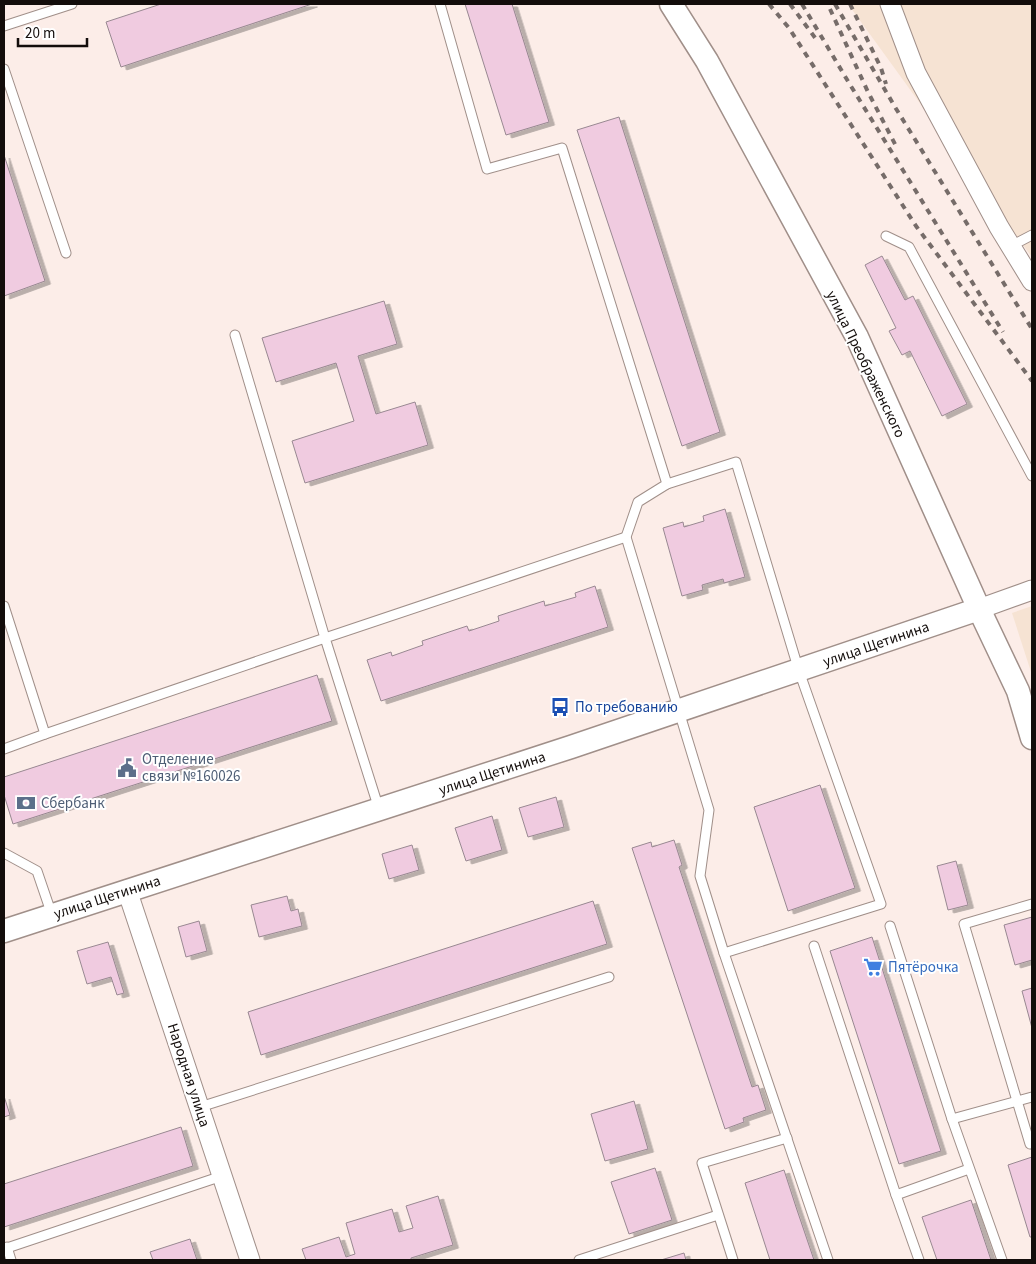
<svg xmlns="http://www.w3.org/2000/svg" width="1036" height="1264" font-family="'Source Sans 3',sans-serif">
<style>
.industrial{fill:#f6e3d3}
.building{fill:#f0cbe0;stroke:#988891;filter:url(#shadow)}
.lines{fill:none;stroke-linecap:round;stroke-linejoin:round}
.service-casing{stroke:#a08f89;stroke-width:11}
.minor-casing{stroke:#a08f89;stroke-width:21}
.tertiary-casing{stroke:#a08f89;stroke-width:25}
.service{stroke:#fff;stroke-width:9}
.minor{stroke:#fff;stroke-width:19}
.tertiary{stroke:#fff;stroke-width:22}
.rail{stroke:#766c69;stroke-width:4;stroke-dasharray:6 6;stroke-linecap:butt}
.labels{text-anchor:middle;stroke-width:4;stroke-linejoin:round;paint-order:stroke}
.street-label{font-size:15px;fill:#130d0b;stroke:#fff}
.transit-label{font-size:15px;fill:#164399;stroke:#fff;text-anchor:start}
.service-label{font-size:15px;fill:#4e5e75;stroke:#fff;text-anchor:start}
.shop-label{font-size:15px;fill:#366cbe;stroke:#fff;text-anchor:start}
</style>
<defs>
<filter id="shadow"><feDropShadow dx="5.5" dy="3" stdDeviation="0" flood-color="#0004"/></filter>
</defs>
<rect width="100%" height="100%" fill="#fcede8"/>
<g class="industrial">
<path d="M848 4H1032V257L1019 240Z"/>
<path d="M1032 606V675L1012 613Z"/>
</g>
<g class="building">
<path d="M161 4H312L121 67 106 22Z"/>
<path d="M465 4H512L549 122 506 135Z"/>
<path d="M619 117 720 432 682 446 577 130Z"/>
<path d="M4 155 45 281 4 296Z"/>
<path d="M882 256 905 300 913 296 967 404 942 416 910 351 902 355 889 331 896 328 865 265Z"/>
<path d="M384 301 397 344 358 356 376 414 415 402 428 445 305 483 292 441 354 421 336 363 276 382 262 338Z"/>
<path d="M725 509 745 577 724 583 723 579 702 585 703 590 682 596 663 528 683 522 684 527 704 521 703 516Z"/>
<path d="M595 586 608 627 381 701 367 660 391 652 392 656 423 645 422 641 467 626 469 631 499 621 498 616 544 601 545 606 576 597 575 593Z"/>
<path d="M317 675 332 721 13 824 4 795V777Z"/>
<path d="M820 785 855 888 788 911 754 807Z"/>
<path d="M556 797 564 827 528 837 519 808Z"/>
<path d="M492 816 502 850 466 861 455 828Z"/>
<path d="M674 840 682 865 679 867 752 1087 758 1085 766 1110 743 1118 744 1122 725 1129 632 848 651 842 652 847Z"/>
<path d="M412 845 419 870 389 879 382 854Z"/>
<path d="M956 861 968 905 948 910 937 866Z"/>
<path d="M287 896 291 911 298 909 302 926 259 937 251 905Z"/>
<path d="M593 901 607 944 261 1055 248 1012Z"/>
<path d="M1032 917V960L1015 965 1004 925Z"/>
<path d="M199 921 207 951 186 957 178 927Z"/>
<path d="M872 937 941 1151 899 1164 830 951Z"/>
<path d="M108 942 124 993 117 995 111 977 87 984 77 951Z"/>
<path d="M1032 988V1028L1022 991Z"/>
<path d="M4 1096 10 1115 4 1117Z"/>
<path d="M634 1101 648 1149 605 1161 591 1114Z"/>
<path d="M181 1127 193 1166 4 1227V1184Z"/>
<path d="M1032 1157V1237H1030L1008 1165Z"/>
<path d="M655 1168 672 1220 629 1234 611 1182Z"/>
<path d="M784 1170 796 1207 814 1260H770L745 1183Z"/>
<path d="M438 1196 453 1245 411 1258V1260H306L302 1249 339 1237 346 1257 355 1254 346 1223 392 1209 399 1232 413 1228 406 1206Z"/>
<path d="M971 1200 991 1260H937L922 1217Z"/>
<path d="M190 1239 197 1260H153L150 1252Z"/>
<path d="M684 1253 686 1260H661Z"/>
</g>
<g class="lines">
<g class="service-casing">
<g id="service">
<path d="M440 4 487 169 562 148 667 484 638 502 626 537 709 810 700 876 724 953 828 1260"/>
<path d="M4 26 72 4"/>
<path d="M4 69 66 253"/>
<path d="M886 236 909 247 1032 476"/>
<path d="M1011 246 1032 235"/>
<path d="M667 484 736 462 799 671 881 904 724 953"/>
<path d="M4 606 45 734 4 749"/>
<path d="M45 734 325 638 235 335"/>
<path d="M379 809 325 638 626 537"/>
<path d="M4 853 37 871 52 915"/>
<path d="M890 926 952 1119"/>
<path d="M814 946 896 1195"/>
<path d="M200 1107 609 977"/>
<path d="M1030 1144 964 924 1032 904"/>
<path d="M7 1247 11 1260"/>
<path d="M4 1249 222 1176"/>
<path d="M579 1260 718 1215"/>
<path d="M733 1260 702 1163 787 1138"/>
<path d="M919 1260 896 1195 969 1169"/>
<path d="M1002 1260 952 1119 1032 1097"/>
</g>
</g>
<g class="minor-casing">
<g id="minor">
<path d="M890 4 916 73 999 227 1032 281"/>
<path d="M979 609 1032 590"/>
<path d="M127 890 250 1260"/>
</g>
</g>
<g class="tertiary-casing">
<g id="tertiary">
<path d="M671 4 707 61 857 337 979 609 1018 691 1032 738"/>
<path d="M4 931 571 747 979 609"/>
</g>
</g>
<use href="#service" class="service"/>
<use href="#minor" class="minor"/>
<use href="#tertiary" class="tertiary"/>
<g class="rail">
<path d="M769 4 789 28 916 226 1032 381"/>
<path d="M790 4 816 39"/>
<path d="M802 4 849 83 1003 332"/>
<path d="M835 4 895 107 1032 329"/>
<path d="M850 4 881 68 886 84"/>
<path d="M830 9 868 92 896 146"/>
</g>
</g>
<defs>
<g id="bus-bare" transform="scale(1.5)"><path d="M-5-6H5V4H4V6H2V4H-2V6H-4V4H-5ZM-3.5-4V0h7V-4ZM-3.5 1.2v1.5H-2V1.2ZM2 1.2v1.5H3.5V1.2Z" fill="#1a4fb4" stroke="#fff" stroke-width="2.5" paint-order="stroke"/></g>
<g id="civic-bare" transform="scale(1.5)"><path d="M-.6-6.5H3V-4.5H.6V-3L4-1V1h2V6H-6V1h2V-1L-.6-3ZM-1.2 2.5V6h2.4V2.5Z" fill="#5c6f8a" stroke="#fff" stroke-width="2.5" paint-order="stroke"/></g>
<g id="bank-bare" transform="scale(1.5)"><path d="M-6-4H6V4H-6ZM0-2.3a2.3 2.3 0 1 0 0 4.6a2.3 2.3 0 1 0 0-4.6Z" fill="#5c6f8a" stroke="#fff" stroke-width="2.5" paint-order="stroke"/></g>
<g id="supermarket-bare" transform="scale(1.5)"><path d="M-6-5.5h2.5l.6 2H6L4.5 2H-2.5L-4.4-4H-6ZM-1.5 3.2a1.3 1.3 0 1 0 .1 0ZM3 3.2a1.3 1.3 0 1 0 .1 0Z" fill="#3f7fe0" stroke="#fff" stroke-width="2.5" paint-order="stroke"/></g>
</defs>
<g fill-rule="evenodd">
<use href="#bus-bare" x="560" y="707"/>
<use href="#civic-bare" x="127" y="768"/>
<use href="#bank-bare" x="26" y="803"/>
<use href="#supermarket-bare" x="873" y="967"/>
</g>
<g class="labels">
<g class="street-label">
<text transform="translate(866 364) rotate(64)" y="5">улица Преображенского</text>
<text transform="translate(876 644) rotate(-19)" y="5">улица Щетинина</text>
<text transform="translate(492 773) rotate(-18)" y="5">улица Щетинина</text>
<text transform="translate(107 897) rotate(-18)" y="5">улица Щетинина</text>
<text transform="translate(189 1075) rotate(72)" y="5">Народная улица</text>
</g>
<g class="transit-label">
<text x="575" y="712">По требованию</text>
</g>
<g class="service-label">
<text x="142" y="764">Отделение<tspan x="142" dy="17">связи №160026</tspan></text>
<text x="41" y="808">Сбербанк</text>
</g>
<g class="shop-label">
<text x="888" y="972">Пятёрочка</text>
</g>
</g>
<rect width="1036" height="1264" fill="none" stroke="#130d0b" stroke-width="10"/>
<path d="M18 38v8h69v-8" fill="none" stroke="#130d0b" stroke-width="2.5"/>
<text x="25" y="38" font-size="15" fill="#130d0b" stroke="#ffffff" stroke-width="4" paint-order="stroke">20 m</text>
</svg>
